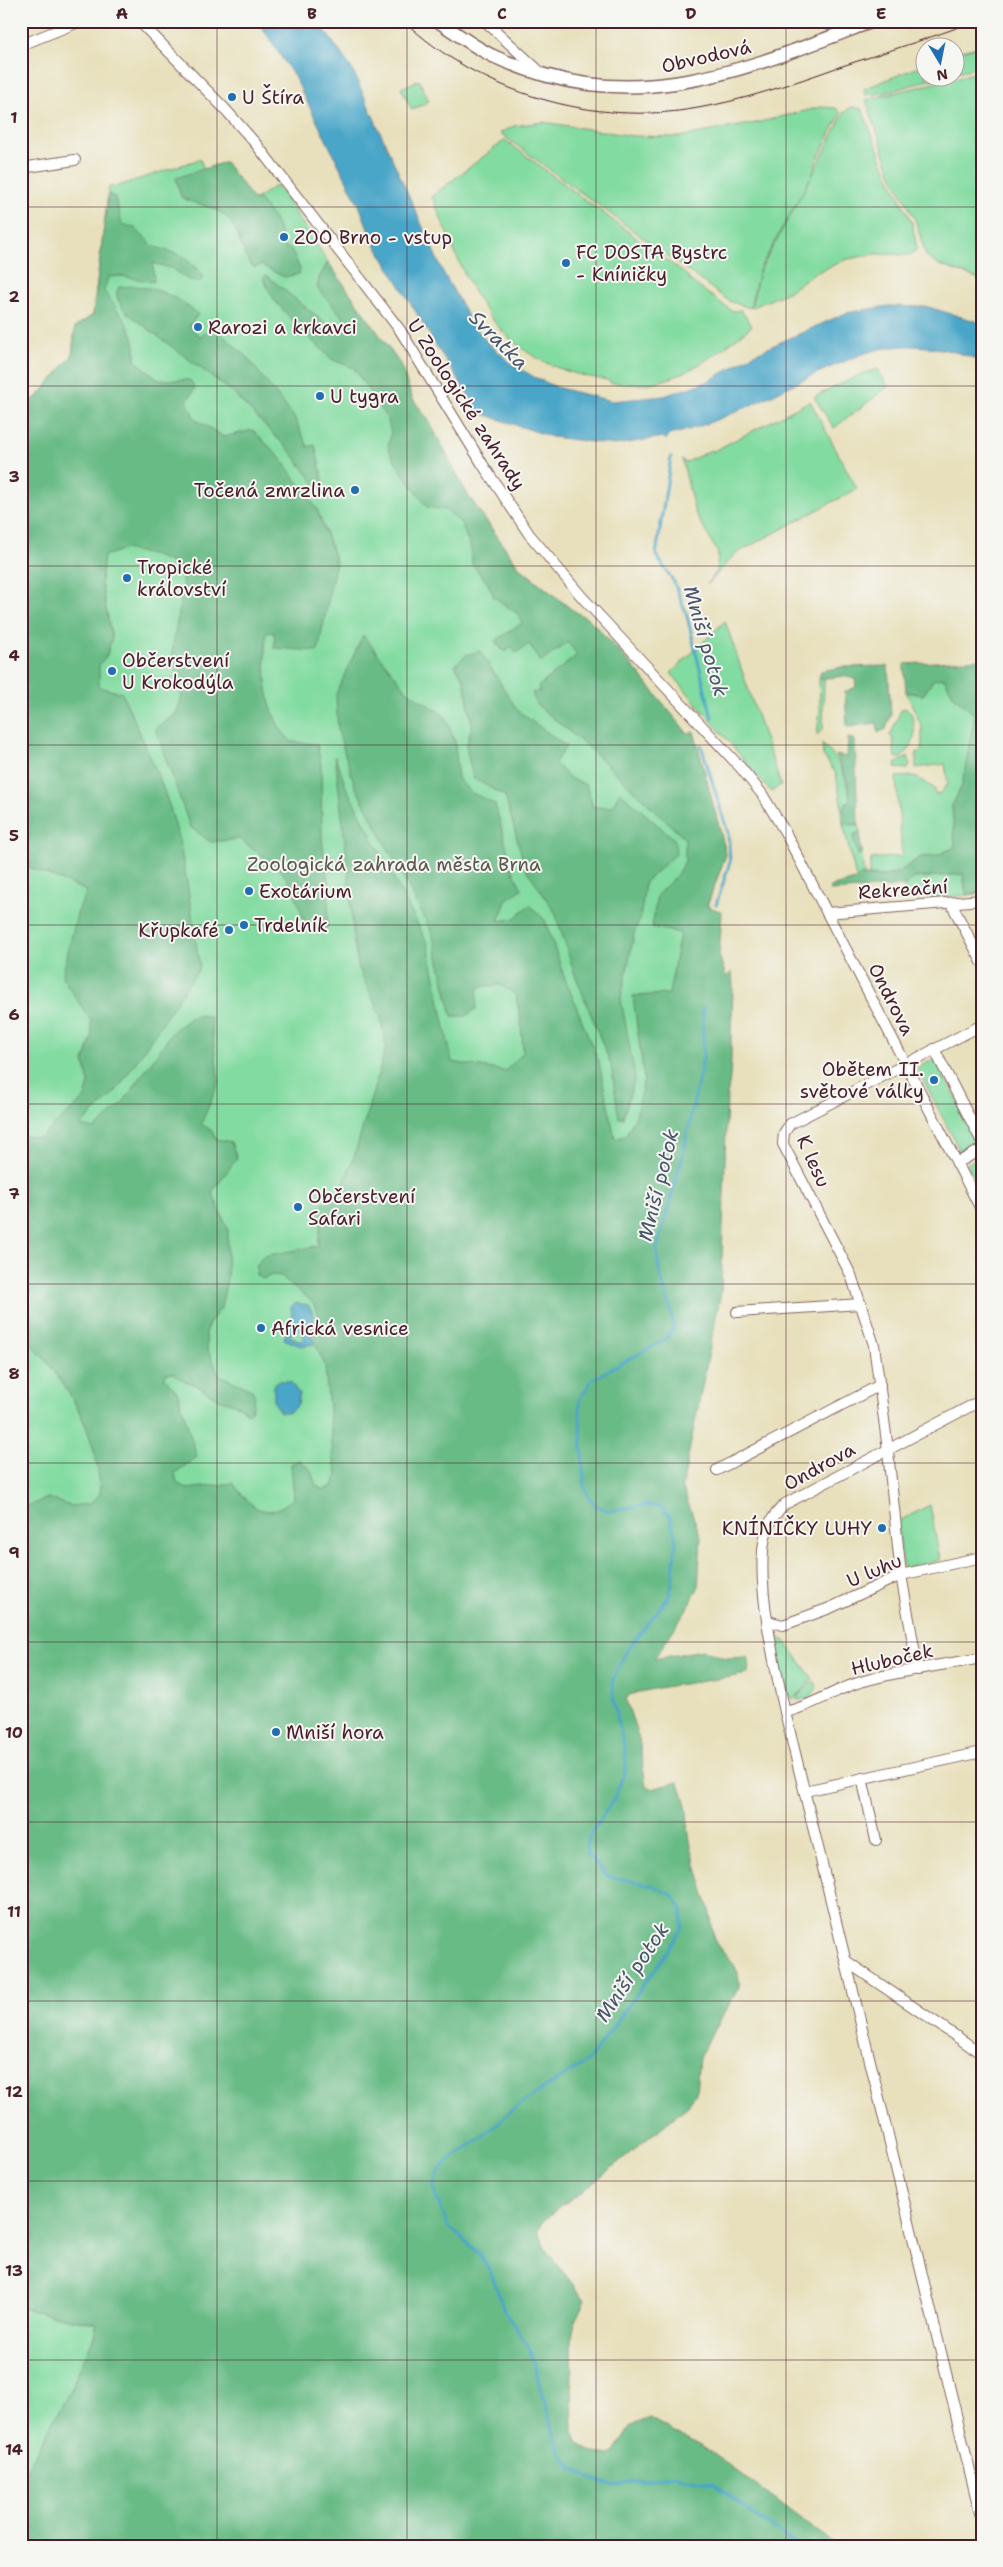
<svg xmlns="http://www.w3.org/2000/svg" width="1003" height="2567" font-family="'Shantell Sans',sans-serif">
<style>
.green{fill:#82dba0;stroke:#667d66}
.forest{fill:#69bb86;stroke:#5a6d58}
.water{fill:#49a6c8;stroke:#4a627a;fill-rule:evenodd}
.lines{fill:none;stroke-linecap:round;stroke-linejoin:round}
.stream{stroke:#49a6c8;stroke-width:3}
.minor-casing{stroke:#81635e;stroke-width:12}
.major-casing{stroke:#81635e;stroke-width:15}
.minor{stroke:#fff;stroke-width:10}
.major{stroke:#fff;stroke-width:12}
.tram{stroke:#4a1f2b;stroke-width:1}
.grid{fill:none;stroke:#4a1f2b;stroke-width:1;stroke-opacity:0.55}
.poi-dot{fill:#1f6fb2;stroke:#f6f6f2;stroke-width:2}
.labels{text-anchor:middle;stroke-width:4;stroke-linejoin:round;paint-order:stroke}
.street-label{font-size:19px;fill:#4a1f2b;stroke:#f6f6f2}
.poi-label{font-size:19px;fill:#4a1f2b;stroke:#f6f6f2;text-anchor:start}
.park-label{font-size:19px;fill:#5b574e;stroke:#f6f6f2}
.water-label{font-size:20px;font-style:italic;fill:#4a556a;stroke:#f6f6f2}
.neatline{fill:none;stroke:#4a1f2b;stroke-width:2}
.grid-label{font-size:16px;text-anchor:middle;font-weight:bold;fill:#4a1f2b}
</style>
<rect width="100%" height="100%" fill="#f6f6f2"/>
<filter id="ink" filterUnits="userSpaceOnUse"><feTurbulence type="fractalNoise" baseFrequency=".02" numOctaves="2"/><feDisplacementMap in="SourceGraphic" scale="10" xChannelSelector="R" yChannelSelector="G"/><feConvolveMatrix kernelMatrix="1 2 1 2 8 2 1 2 1" color-interpolation-filters="sRGB"/></filter>
<filter id="wash" filterUnits="userSpaceOnUse"><feTurbulence type="fractalNoise" baseFrequency=".0096" numOctaves="4" result="noise"/><feDisplacementMap in="SourceGraphic" scale="20" xChannelSelector="R" yChannelSelector="G"/><feGaussianBlur stdDeviation="1.12" result="paint"/><feColorMatrix in="noise" values="0 0 0 0 0 0 0 0 0 0 0 0 0 0 0 0 0 1.4 0 .05"/><feComposite in="paint" operator="in"/></filter>
<g filter="url(#wash)">
<rect width="100%" height="100%" fill="#e8e0bc"/>
<g class="green">
<path d="M982 46V67L956 72V52Z"/>
<path d="M925 64 926 78H936L885 93 865 95 864 89Z"/>
<path d="M982 71V280L936 264 926 256 915 219 891 173 866 100Z"/>
<path d="M419 80 429 101 412 110 401 88Z"/>
<path d="M821 107 836 108 841 113 817 160 812 176 844 112 852 107 862 109 886 170 912 222 917 249 911 255 875 254 848 259 813 274 788 292 751 308 759 272 811 177 760 268 750 308 729 301 500 133 514 126 543 122 633 136 679 137 756 123Z"/>
<path d="M505 140 689 277 688 279 732 311 741 310 752 326C720 351 687 379 645 384 634 385 622 383 610 383L608 380C493 365 470 291 432 196Z"/>
<path d="M200 159 204 169 225 162 254 200 277 185 338 277 400 364 412 398 429 421 467 494 519 567 571 609 591 621 636 670 687 733 694 732 724 846 725 857 707 906 711 907 689 1048 356 1520 21 1507V410L41 393 72 356 75 327 93 315 109 187 118 186Z"/>
<path d="M878 369 888 387 834 428 814 397 862 374Z"/>
<path d="M810 401 857 489 735 554 707 585 717 571 718 553 695 513 682 459 685 463 711 450 712 452Z"/>
<path d="M725 621 781 785 771 792 671 673Z"/>
<path d="M824 678 823 729 817 735 820 708 819 679Z"/>
<path d="M944 678 954 696 975 715 962 786 952 806 956 847 935 856 921 857 899 872 886 876 869 875 871 859 902 856 896 777 914 776 934 788 935 795 941 793 948 783 945 764 916 768V753L922 750V727L906 692 923 695 934 679Z"/>
<path d="M905 708 911 712C916 731 917 746 900 758L895 757 893 738 890 736 901 710Z"/>
<path d="M822 744C839 758 846 776 850 799L842 809 836 774 823 755Z"/>
<path d="M908 756 910 764 908 769 896 768 895 764Z"/>
<path d="M859 823 860 833H856L861 854 862 849 864 875 856 878 843 824Z"/>
<path d="M963 874 966 893 982 894 934 898V901L927 902 926 898 905 900 904 886 914 878Z"/>
<path d="M934 1059 982 1143 961 1153 917 1068Z"/>
<path d="M982 1155V1193L967 1164Z"/>
<path d="M930 1505 940 1560 904 1569 897 1522Z"/>
<path d="M776 1639 784 1640 813 1679 794 1699 786 1694Z"/>
<path d="M814 1681 817 1686C814 1696 807 1700 797 1700V1697Z"/>
<path d="M21 2308 97 2324C84 2377 47 2432 21 2480Z"/>
</g>
<g class="forest">
<path d="M225 162 254 200 258 198C272 214 280 228 285 248L291 249 300 269 299 274 284 277 261 265 254 268C240 255 241 228 224 215 211 205 194 205 181 197L176 178Z"/>
<path d="M108 194 115 197 122 224 135 228 153 246 183 256 204 276 200 282 189 280 173 269 153 263 154 282 121 276 108 277 104 291C119 314 138 330 135 360L159 380H190L195 388 187 401 195 419 224 437 253 430 281 459 317 509 336 561 318 651 273 648 275 643 274 632 266 633C264 667 263 717 292 742L317 744 321 765 322 839 329 889 327 928 311 932C299 915 300 901 291 885 280 865 257 852 239 839L211 842 190 827 155 728 176 714 182 697 172 652 183 587 180 566 155 556 125 549 104 556 101 583 112 638 107 655 99 665V687L122 693C139 730 156 767 169 805 186 855 191 915 200 967L117 1090 80 1126 95 1129 122 1104 173 1031 194 1015 210 1016 219 1082 201 1124 211 1130 216 1139 231 1142 237 1158 212 1192 228 1230 227 1279 221 1308 209 1323 206 1334 207 1348 219 1375 252 1390 255 1397 251 1411 248 1413 239 1406 219 1399 192 1383 184 1381 173 1373 165 1374V1379L177 1391 197 1457 175 1473 177 1483 187 1489 233 1483C252 1508 265 1523 294 1498L291 1464 299 1460 310 1469 316 1485 323 1490 333 1486 337 1474 333 1455 325 1366 315 1342 306 1330 313 1323 322 1324C313 1291 301 1299 282 1276L272 1275 263 1279 256 1275 257 1265 263 1256 318 1246 321 1223 317 1208 340 1193 355 1154 386 1047 381 1018 358 966 354 944 348 869 335 756 346 787 428 944 452 1062 505 1071 523 1053 521 1022 516 995 501 985 478 987 476 1009 466 1016H452L432 932 355 786 338 731 336 694 363 635 407 691 445 716 455 742 458 778 470 792 495 804 513 871 522 889 507 899 498 921 513 919 530 905 545 920 564 976 599 1063 615 1139 625 1136 636 1116 644 1079 633 996 669 994 680 933 652 927 657 895 676 876 685 861V839L589 748 536 704 532 693 540 691 538 687 577 655 568 642 541 662 529 644 516 653 512 647 504 652 495 641 522 623 519 615 494 597 488 584 472 564 471 549 461 523 446 510 427 507 400 469 388 448 391 432 387 419 354 368 333 360 305 334 275 301 263 279 266 275 326 324 341 329 346 325 343 317 317 288 319 278 328 262 400 364 412 398 429 421 467 494 518 567 571 609 591 621 636 670 687 733 694 732 724 846 725 857 707 906 722 912 719 955 726 977 732 972C734 993 732 1010 731 1030 731 1052 732 1074 727 1096L721 1292 682 1487 701 1537 698 1588 682 1617 654 1659 702 1650 726 1658 747 1657 750 1667 747 1674C708 1682 666 1684 629 1695L626 1700 639 1739 646 1787 651 1789 678 1782C690 1807 686 1822 691 1846 696 1869 705 1891 710 1914 712 1921 712 1929 714 1937 721 1955 741 1961 739 1987L699 2057 696 2093 688 2106 579 2194 543 2220 538 2230 546 2250 585 2300 575 2321 571 2342 573 2432 578 2442 594 2453 610 2455 614 2453 631 2426 649 2418 711 2452 837 2546H21V2480L68 2394 93 2339 97 2324 21 2308V1553L24 1507 48 1498 70 1506 90 1504 100 1494C98 1428 65 1379 21 1333V1135L40 1138 85 1098 89 1083 84 1062 92 1037 91 1021 62 977 77 914 87 891 21 864V410L41 393 72 356 75 327 93 315Z"/>
<path d="M136 286C164 290 176 297 198 314L189 327 201 337 212 326 246 356 294 417 308 447 315 445 326 493 319 489 290 451 231 391 127 313C121 305 113 297 119 287Z"/>
<path d="M480 651 518 711 566 746 555 763 570 778 586 785 593 807H612L620 792 675 840 676 854 645 882 640 920 635 930 621 999 635 1077 623 1118H619L611 1065 574 972 555 912 525 867 505 796 473 778 466 747 472 725 464 680 455 665 466 655Z"/>
<path d="M982 659V892L966 894 963 874 914 878 904 886 830 891V887L855 880 859 876H886L899 872 921 857 935 856 955 847 952 806 962 786 975 715 954 696 944 678 934 679 923 695 906 692 904 667 905 664Z"/>
<path d="M888 666 891 715 886 729 878 733 877 723 847 727 845 692 856 687 855 679 843 676 819 679 821 671 842 667Z"/>
<path d="M848 738 855 740 858 825 843 824 842 809 850 799 847 780 836 755 847 757Z"/>
<path d="M856 833H860L861 854 858 855 853 838Z"/>
</g>
<g class="water">
<path d="M258 21H318L352 69 443 272 471 322 487 342 511 363 534 377 559 388 612 401 664 396 709 381 754 354 846 313 889 306 928 307 982 323V362C953 348 913 342 881 349 864 352 847 361 831 367 778 390 726 422 669 435L666 440 663 437 616 445 552 437 480 413 437 347 373 241 359 205 295 78Z"/>
<path d="M296 1303 308 1305 312 1311 314 1322 306 1330 315 1342 314 1344 301 1346 284 1339 292 1318 291 1307ZM294 1327 298 1328 304 1340 300 1341 290 1336Z"/>
<path d="M279 1381H290L299 1394 298 1404 290 1412H280L274 1402V1385Z"/>
</g>
<g class="lines">
<g class="stream">
<path d="M671 457 656 555 674 582 687 616 712 718"/>
<path d="M701 745 728 833 730 862 716 905"/>
<path d="M703 1008V1058L682 1158 657 1248C656 1275 671 1301 674 1328L664 1340 593 1379 579 1400 584 1484 588 1496 595 1505 608 1511 647 1505 661 1507 670 1517 676 1540 672 1584 668 1598 627 1650 613 1679V1697L625 1752 626 1768 614 1799 591 1833 586 1846 587 1854 607 1876 652 1885 672 1895 682 1909V1927L669 1950 588 2061 518 2105 483 2136 449 2160 440 2170 433 2188 448 2226 481 2255 494 2281 504 2311 529 2347 553 2431 561 2454 572 2467 593 2480 612 2485 675 2475 715 2485 798 2546"/>
</g>
</g>
</g>
<g filter="url(#ink)">
<g class="lines">
<g class="minor-casing">
<g id="minor">
<path d="M139 21 225 109 256 144 400 330 483 465 529 534 582 597 740 767 762 794 785 832 982 1211"/>
<path d="M485 21 539 71"/>
<path d="M21 45 81 21"/>
<path d="M21 168 75 160"/>
<path d="M951 903 982 962"/>
<path d="M827 913 982 900"/>
<path d="M934 1049 982 1142"/>
<path d="M957 1163 982 1149"/>
<path d="M737 1312 861 1304"/>
<path d="M982 1400 785 1504C776 1513 769 1521 766 1533 754 1577 775 1667 785 1712L982 2521"/>
<path d="M717 1470 880 1385"/>
<path d="M768 1621 783 1625 830 1608 901 1575 982 1557"/>
<path d="M918 1670 901 1575 887 1442 874 1345 851 1275 783 1144 784 1133 790 1124 982 1025"/>
<path d="M785 1712C814 1706 836 1688 864 1681 902 1670 943 1665 982 1658"/>
<path d="M862 1778 876 1840"/>
<path d="M805 1791 982 1752"/>
<path d="M846 1961 982 2054"/>
</g>
</g>
<g class="major-casing">
<path id="major" d="M438 21C456 33 474 47 493 56 632 120 741 71 873 21"/>
</g>
<use href="#minor" class="minor"/>
<use href="#major" class="major"/>
<path class="tram" d="M404 21C479 93 595 127 698 108 745 100 791 84 836 68 883 53 930 38 976 21"/>
</g>
</g>
<path class="grid" d="M217 21V2546M407 21V2546M596 21V2546M786 21V2546M21 207H982M21 386H982M21 566H982M21 745H982M21 925H982M21 1104H982M21 1284H982M21 1463H982M21 1642H982M21 1822H982M21 2001H982M21 2181H982M21 2360H982"/>
<g class="poi-dot">
<circle cx="232" cy="97" r="5"/>
<circle cx="284" cy="237" r="5"/>
<circle cx="566" cy="263" r="5"/>
<circle cx="198" cy="327" r="5"/>
<circle cx="320" cy="396" r="5"/>
<circle cx="355" cy="490" r="5"/>
<circle cx="127" cy="578" r="5"/>
<circle cx="112" cy="671" r="5"/>
<circle cx="249" cy="891" r="5"/>
<circle cx="244" cy="925" r="5"/>
<circle cx="229" cy="930" r="5"/>
<circle cx="934" cy="1080" r="5"/>
<circle cx="298" cy="1207" r="5"/>
<circle cx="261" cy="1328" r="5"/>
<circle cx="882" cy="1528" r="5"/>
<circle cx="276" cy="1732" r="5"/>
</g>
<g class="labels">
<g class="street-label">
<text transform="translate(706 56) rotate(-13)" y="7">Obvodová</text>
<text transform="translate(467 404) rotate(57)" y="7">U Zoologické zahrady</text>
<text transform="translate(903 889) rotate(-4)" y="7">Rekreační</text>
<text transform="translate(892 999) rotate(63)" y="7">Ondrova</text>
<text transform="translate(814 1161) rotate(66)" y="7">K lesu</text>
<text transform="translate(819 1466) rotate(-29)" y="7">Ondrova</text>
<text transform="translate(874 1570) rotate(-23)" y="7">U luhu</text>
<text transform="translate(892 1659) rotate(-13)" y="7">Hluboček</text>
</g>
<g class="poi-label">
<text x="242" y="104">U Štíra</text>
<text x="294" y="244">ZOO Brno - vstup</text>
<text x="576" y="259">FC DOSTA Bystrc<tspan x="576" dy="22">- Kníničky</tspan></text>
<text x="208" y="334">Rarozi a krkavci</text>
<text x="330" y="403">U tygra</text>
<text x="345" y="497" text-anchor="end">Točená zmrzlina</text>
<text x="137" y="574">Tropické<tspan x="137" dy="22">království</tspan></text>
<text x="122" y="667">Občerstvení<tspan x="122" dy="22">U Krokodýla</tspan></text>
<text x="259" y="898">Exotárium</text>
<text x="254" y="932">Trdelník</text>
<text x="219" y="937" text-anchor="end">Křupkafé</text>
<text x="924" y="1076" text-anchor="end">Obětem II.<tspan x="924" dy="22">světové války</tspan></text>
<text x="308" y="1203">Občerstvení<tspan x="308" dy="22">Safari</tspan></text>
<text x="271" y="1335">Africká vesnice</text>
<text x="872" y="1535" text-anchor="end">KNÍNIČKY LUHY</text>
<text x="286" y="1739">Mniší hora</text>
</g>
<g class="park-label">
<text x="394" y="871">Zoologická zahrada města Brna</text>
</g>
<g class="water-label">
<text transform="translate(499 340) rotate(45)" y="7">Svratka</text>
<text transform="translate(706 641) rotate(74)" y="7">Mniší potok</text>
<text transform="translate(658 1185) rotate(-76)" y="7">Mniší potok</text>
<text transform="translate(632 1972) rotate(-56)" y="7">Mniší potok</text>
</g>
</g>
<rect width="1003" height="2567" fill="none" stroke="#f6f6f2" stroke-width="55"/>
<g transform="translate(940 62) rotate(170)"><circle r="24" fill="#f6f6f2" stroke="#b1a0a2"/>
<path d="M0-4L9 19L0 12L-9 19Z" fill="#1f6fb2"/>
<text y="-8" font-size="14" font-weight="bold" text-anchor="middle" fill="#4a1f2b">N</text>
</g>
<rect x="28" y="28" width="948" height="2512" class="neatline"/>
<g class="grid-label">
<text x="122" y="19">A</text>
<text x="312" y="19">B</text>
<text x="502" y="19">C</text>
<text x="691" y="19">D</text>
<text x="881" y="19">E</text>
<text x="14" y="123">1</text>
<text x="14" y="302">2</text>
<text x="14" y="482">3</text>
<text x="14" y="661">4</text>
<text x="14" y="841">5</text>
<text x="14" y="1020">6</text>
<text x="14" y="1199">7</text>
<text x="14" y="1379">8</text>
<text x="14" y="1558">9</text>
<text x="14" y="1738">10</text>
<text x="14" y="1917">11</text>
<text x="14" y="2097">12</text>
<text x="14" y="2276">13</text>
<text x="14" y="2455">14</text>
</g>
</svg>
